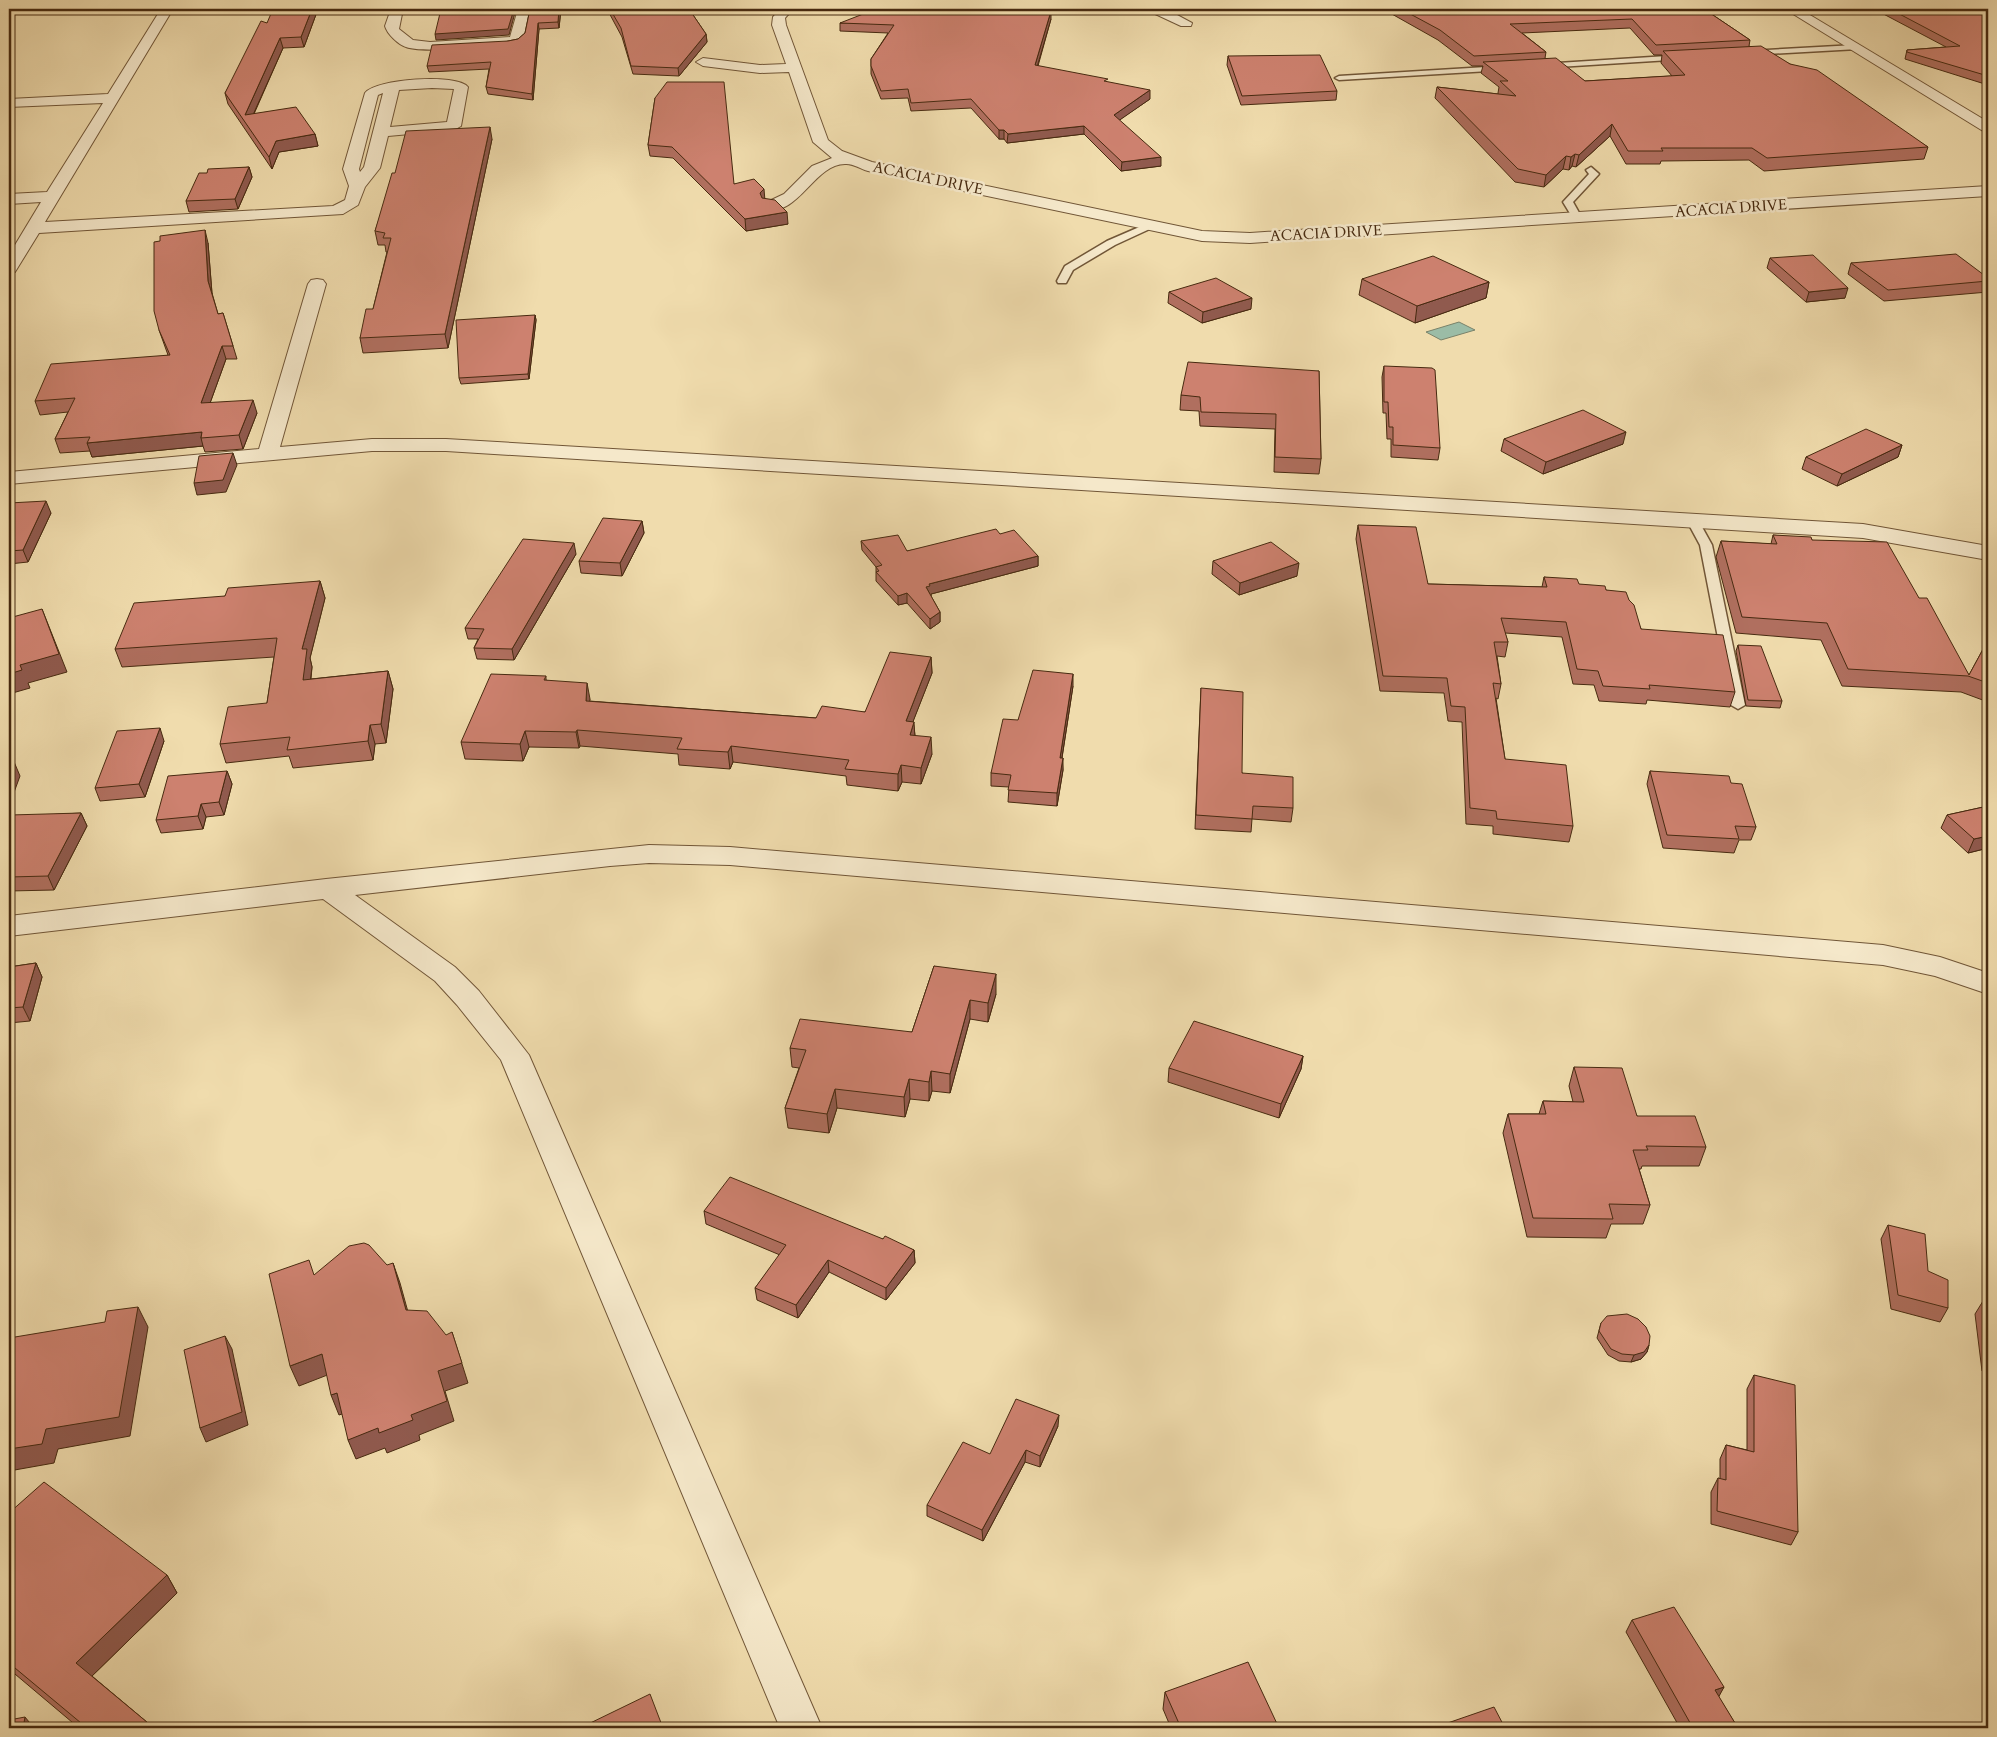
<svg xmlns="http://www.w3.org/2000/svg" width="1997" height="1737" font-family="Cardo,serif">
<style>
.water{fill:#9bbca6;stroke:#79826a}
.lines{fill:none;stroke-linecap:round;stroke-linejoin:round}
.lane-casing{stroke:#715637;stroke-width:3}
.street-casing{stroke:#715637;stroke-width:2}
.lane{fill:#f5e8ca;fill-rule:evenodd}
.street{fill:#f5e8ca;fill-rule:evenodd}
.wall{fill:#b06f5f;stroke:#472a10;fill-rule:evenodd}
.shaded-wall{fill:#905a4e;stroke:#472a10}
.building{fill:#cd816f;stroke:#472a10}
.labels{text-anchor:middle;stroke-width:5;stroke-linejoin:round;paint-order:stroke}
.far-street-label{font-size:15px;fill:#472a10;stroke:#f5e8ca}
</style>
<rect width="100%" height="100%" fill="#f0dcad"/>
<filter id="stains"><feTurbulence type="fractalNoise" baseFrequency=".004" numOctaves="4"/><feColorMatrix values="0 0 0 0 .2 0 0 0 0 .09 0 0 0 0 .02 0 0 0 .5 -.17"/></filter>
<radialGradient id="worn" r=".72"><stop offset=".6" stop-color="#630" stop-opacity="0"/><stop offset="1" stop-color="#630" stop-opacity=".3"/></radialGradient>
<path class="water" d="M1459 322 1475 330 1441 340 1426 332Z"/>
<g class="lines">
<g class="lane-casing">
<g id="lane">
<path d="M1855 45 1859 47 1858 49 1749 55 1745 53 1749 51Z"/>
<path d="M1683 55 1687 57 1686 59 1542 68 1538 66 1542 64Z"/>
<path d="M1503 66 1507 68 1506 70 1339 80 1335 78 1339 76Z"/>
<path d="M1591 167 1599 174 1573 202 1582 218 1574 220 1563 202 1589 174 1586 170Z"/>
<path d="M1151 222 1154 223V227L1115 245 1073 270 1066 283H1058L1057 281 1065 266 1107 241Z"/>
<path d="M1693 517 1697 518 1712 545 1745 705 1738 709 1731 705 1700 545 1687 521Z"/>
</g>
</g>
<g class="street-casing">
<g id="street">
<path d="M161 9H173L45 222 333 206 345 200 349 186 343 169 365 93C375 79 457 73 468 87L461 126 454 130 388 136 380 168 365 187 358 205 343 214 39 233 15 272 9 273V255L41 202 9 204V194L47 192 103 103 9 107V99L108 94ZM432 88 454 89 447 122 390 127 399 90ZM383 93 364 167 360 172 359 169 378 95Z"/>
<path d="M391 9H403L399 29 413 40 430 42 510 37 518 9H530L524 39 518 44C500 48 422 53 406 47 399 45 387 34 385 26Z"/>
<path d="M780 9H793L785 18 786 25 828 140 842 151 872 162 1202 231 1250 233 1988 186V196L1250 243 1202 241 868 171C861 169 852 163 845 164 814 164 798 218 765 209L763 206 765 203 784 194 812 166 832 158 813 142 789 72 760 73 703 66 696 62 703 58 760 65 786 64 772 25 773 17Z"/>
<path d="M1150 9H1166L1192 23 1191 26H1181L1151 12Z"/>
<path d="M1785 9H1800L1988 122V132L1983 131Z"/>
<path d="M317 279 323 280 326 284 280 447 372 439H446L1863 524 1988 546V560L1863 538 446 451H372L9 484V472L259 449 308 284 311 280Z"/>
<path d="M649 845 730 847 1883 945 1940 957 1988 973V994L1935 976 1883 965 730 865 649 863 610 866 355 895 455 967 479 991 529 1055 822 1728H780L501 1060 457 1005 435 981 323 899 9 936V916L326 879Z"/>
</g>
</g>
<use href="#lane" class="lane"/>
<use href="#street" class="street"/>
</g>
<g class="wall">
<path d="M318 9 304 47 283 48 254 114 315 134 318 146 279 152 272 169 228 104 225 93 267 23Z"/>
<path d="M530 9H561L559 28 539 29 533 100 488 94 486 87 489 69 429 72 427 66 508 41 518 39 525 33Z"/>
<path d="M607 9H689L706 34 707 42 679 76 633 74 622 37Z"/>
<path d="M1383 9H1704L1750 40 1749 46 1790 64 1928 147 1924 159 1764 171 1749 160 1661 161 1660 164H1626L1610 136 1576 167 1572 166 1569 170 1563 169 1544 187 1515 182 1435 98 1437 87 1498 94V93L1499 87 1481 73 1483 66H1472L1438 40ZM1630 28 1654 55H1662L1661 63 1672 76 1585 81 1545 58 1546 52 1522 33Z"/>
<path d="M1874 9H1988V85L1905 59 1907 50 1946 47Z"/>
<path d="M1051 19 1038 66 1150 99 1119 120 1161 166 1121 171 1084 134 1007 143 1004 139H999L971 108 911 111 908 98 881 99 871 74V59L888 33 840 31V23Z"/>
<path d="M1228 56 1337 91 1336 100 1241 105 1227 65Z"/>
<path d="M655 98 734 184 765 198 788 224 746 231 673 158 650 156 648 145Z"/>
<path d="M492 139 448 348 363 353 360 338 373 309 387 252H386L385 245H378L375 231 395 173Z"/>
<path d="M249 167 252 177 238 209 189 212 186 201 207 173Z"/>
<path d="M208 243 212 293 218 314 223 313 237 359H226L210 403 257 413 243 449 205 452 203 446 92 457 90 451 60 453 55 439 68 412 40 415 35 401 168 355 159 330Z"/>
<path d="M1770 258 1845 298 1806 302 1767 268Z"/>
<path d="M1851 263 1988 278V292L1884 301 1848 274Z"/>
<path d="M1362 279 1489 282 1486 298 1415 323 1359 295Z"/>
<path d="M1169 292 1251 309 1202 323 1168 303Z"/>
<path d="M535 315 536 320 529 379 461 384 459 378Z"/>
<path d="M1384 366 1440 448 1438 460 1391 457V439H1387L1386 413H1383L1382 377Z"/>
<path d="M1319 371 1321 459 1319 474 1274 472 1275 429 1200 426 1199 411 1180 410 1181 395Z"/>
<path d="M1504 439 1623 444 1543 474 1501 451Z"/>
<path d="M1902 445 1898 457 1837 486 1802 469 1806 457Z"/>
<path d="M9 503 51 513 28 562 9 564Z"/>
<path d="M642 521 644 533 622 576 581 573 579 561Z"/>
<path d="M1358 525 1428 584 1542 587 1544 577 1606 590 1629 600 1641 629 1735 692 1730 707 1647 700 1646 704 1599 701 1594 685 1573 684 1562 637 1505 633 1508 642 1505 657 1497 656 1501 684 1498 699 1496 698 1505 759 1573 826 1569 842 1493 834V826L1466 824 1462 722 1448 721 1444 693 1380 691 1356 539Z"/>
<path d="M1000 534 1038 556V566L931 594V596L940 612V622L930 629 907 603 898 605 876 581V567L862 550 861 541 907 551Z"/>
<path d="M1773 535 1812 540 1919 598 1969 675 1988 640V702L1961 692 1842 686 1821 640 1736 633 1716 557 1721 541 1771 544Z"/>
<path d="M576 554 514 660 477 659 474 648 478 639H468L465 628Z"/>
<path d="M1213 561 1297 576 1239 595 1212 574Z"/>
<path d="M320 581 325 598 310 658 312 667 311 679 388 671 393 689 386 743 375 744 373 760 293 768 289 756 226 763 220 744 267 703 274 657 122 667 115 649 225 596Z"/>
<path d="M1738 645 1782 701 1780 708 1746 706 1736 651Z"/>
<path d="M931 657 932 673 913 721 915 735 932 754 921 784 902 782 898 791 847 785 846 776 733 762 730 769 679 765 678 754 580 746 579 748 529 747 523 761 465 759 461 742 546 676V680L590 699 589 701 816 718 865 712Z"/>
<path d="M1073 686 1062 758 1063 770 1057 806 1008 802 1009 787 991 786V773L1018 720Z"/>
<path d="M1201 688 1242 773 1293 808 1291 822 1252 819 1251 832 1195 829Z"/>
<path d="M164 741 145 797 100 801 95 788Z"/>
<path d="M227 771 232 784 224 815 206 817 203 829 161 833 156 820Z"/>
<path d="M1650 771 1731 783 1756 827 1751 840H1739L1734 853 1663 848 1647 784Z"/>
<path d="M1988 806V848L1968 853 1941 828 1947 815Z"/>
<path d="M81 813 87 826 54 890 9 891V817Z"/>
<path d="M36 963 42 977 30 1021 9 1023V967Z"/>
<path d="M934 966 996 994 988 1022 970 1019 950 1093 932 1091 929 1101 910 1099 905 1117 837 1108 829 1133 788 1128 785 1108 799 1068 792 1067 790 1048 912 1032Z"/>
<path d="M1303 1056 1301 1069 1279 1118 1168 1082 1169 1068Z"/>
<path d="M1574 1067 1637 1116 1706 1147 1699 1166H1642L1641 1169H1639L1650 1205 1643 1224H1611L1606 1238 1527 1237 1503 1133 1508 1114H1539L1543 1101 1573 1102 1569 1086Z"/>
<path d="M704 1211 883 1239 914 1250 915 1263 886 1300 829 1272 798 1318 757 1300 755 1288 780 1255 706 1224Z"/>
<path d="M1888 1225 1948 1308 1940 1322 1891 1309 1881 1239Z"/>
<path d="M1983 1301 1988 1302V1372L1982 1371 1975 1314Z"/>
<path d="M1601 1323 1649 1345 1647 1352 1641 1359 1631 1362 1619 1361 1608 1355 1597 1338Z"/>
<path d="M1754 1375 1798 1532 1791 1545 1711 1524V1492L1718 1478 1720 1479V1459L1726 1445 1747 1450V1389Z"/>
<path d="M1058 1426 1040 1467 1025 1462 983 1541 927 1516V1505Z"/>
<path d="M9 1513 167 1575 177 1593 92 1676 154 1728H79L9 1669Z"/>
<path d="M1632 1620 1724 1687 1718 1696 1738 1728H1680L1626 1632Z"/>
<path d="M1165 1692 1279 1728H1171L1163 1709Z"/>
</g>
<g class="shaded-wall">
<path d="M312 9H318L304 47 301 37Z"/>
<path d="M514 9H516L509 35 436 40 435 34Z"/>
<path d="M559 9H561L559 28 558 22Z"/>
<path d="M1051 11V19L1035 74V65Z"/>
<path d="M538 23 539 29 533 100 532 94Z"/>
<path d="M706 34 707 42 679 76 678 68Z"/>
<path d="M280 38 283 48 248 126 245 115Z"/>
<path d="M1150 90V99L1114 124V115Z"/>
<path d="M1612 124 1610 136 1576 167 1579 155Z"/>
<path d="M1084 126V134L1007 143 1008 134Z"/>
<path d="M490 127 492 139 448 348 445 334Z"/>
<path d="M10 128 12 136 9 142V130Z"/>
<rect x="999" y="130" width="5" height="9"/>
<path d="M315 134 318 146 279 152 272 169 269 157 276 141Z"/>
<path d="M1575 154 1572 166 1569 170 1571 157Z"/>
<path d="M1566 156 1563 169 1544 187 1546 175Z"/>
<path d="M1161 157V166L1121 171 1122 162Z"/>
<path d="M249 167 252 177 238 209 235 199Z"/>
<path d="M764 189 765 201 761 205 760 193Z"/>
<path d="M787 212 788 224 746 231 745 219Z"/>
<path d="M205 230 208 243 212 294 208 281Z"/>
<path d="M1489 282 1486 298 1415 323 1417 306Z"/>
<path d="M1848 288 1845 298 1806 302 1809 292Z"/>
<path d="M1252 298 1251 309 1202 323 1203 312Z"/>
<path d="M535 315 536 320 529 379 528 374Z"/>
<path d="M222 346 226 359 205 417 201 403Z"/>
<path d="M253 400 257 413 243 449 239 435Z"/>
<path d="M202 432 201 438 203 446 92 457 87 443Z"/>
<path d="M1626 432 1623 444 1543 474 1546 462Z"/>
<path d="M1902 445 1898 457 1837 486 1842 474Z"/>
<path d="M233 453 237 465 226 492 197 495 194 483Z"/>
<path d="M46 501 51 513 28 562 23 550Z"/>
<path d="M642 521 644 533 622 576 620 563Z"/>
<path d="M574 543 576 554 514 660 512 649Z"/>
<path d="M1038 556V566L931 594V596L926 587 929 584Z"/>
<path d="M1299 563 1297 576 1239 595 1240 583Z"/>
<path d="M320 581 325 598 310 658 312 667 308 698 303 680 302 649Z"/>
<path d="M907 593V603L898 605V596Z"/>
<path d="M42 609 67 672 28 683 30 688 9 694V674L20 665Z"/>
<path d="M940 612V622L930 629V619Z"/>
<path d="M931 657 932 673 907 737 906 721Z"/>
<path d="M388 671 393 689 386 743 381 724Z"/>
<path d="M1073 674V686L1060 770V758Z"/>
<path d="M587 683 590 699 588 717 586 701Z"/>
<path d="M914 722 915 738 910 735Z"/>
<path d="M370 725 375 744 373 760 368 741Z"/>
<path d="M160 728 164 741 145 797 139 784Z"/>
<path d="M577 730 580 746 579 748 576 732Z"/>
<path d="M525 731 529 747 523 761 520 744Z"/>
<path d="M931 737 932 754 921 784V768Z"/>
<path d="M731 746 733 762 730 769 728 752Z"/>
<path d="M12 757 20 776 9 806V764Z"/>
<path d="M1063 758V770L1057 806V793Z"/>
<path d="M901 765 902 782 898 791V774Z"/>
<path d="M227 771 232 784 224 815 219 802Z"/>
<path d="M201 804 206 817 203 829 198 816Z"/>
<path d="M81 813 87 826 54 890 48 876Z"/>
<path d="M1988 836V848L1968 853 1974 839Z"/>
<path d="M36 963 42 977 30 1021 23 1007Z"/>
<path d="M996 974V994L988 1022V1003Z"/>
<path d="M970 1000V1019L950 1093V1074Z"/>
<path d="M1303 1056 1301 1069 1279 1118 1281 1104Z"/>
<path d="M931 1071 932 1091 929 1101V1082Z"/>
<path d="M909 1079 910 1099 905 1117 904 1097Z"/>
<path d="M835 1089 837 1108 829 1133 827 1114Z"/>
<path d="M914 1250 915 1263 886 1300V1288Z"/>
<path d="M828 1260 829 1272 798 1318 796 1305Z"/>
<path d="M393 1263 400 1283 413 1330 406 1310Z"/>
<path d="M138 1307 148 1327 130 1436 58 1449 54 1463 9 1471V1449L46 1429Z"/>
<path d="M452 1332 468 1383 445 1391 454 1421 419 1435 420 1440 387 1453 385 1448 356 1459 348 1440 438 1371Z"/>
<path d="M225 1336 232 1349 248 1425 206 1442 200 1428Z"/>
<path d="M1649 1345 1647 1352 1641 1359 1631 1362 1634 1355Z"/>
<path d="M322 1354 330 1374 299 1386 290 1366Z"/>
<path d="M337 1393 345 1413 339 1415 331 1395Z"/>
<path d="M1059 1415 1058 1426 1040 1467V1456Z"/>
<path d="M1026 1450 1025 1462 983 1541 982 1530Z"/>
<path d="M167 1575 177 1593 88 1680 76 1663Z"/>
<path d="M1724 1687 1717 1700 1715 1690Z"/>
<path d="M25 1717 34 1728H23Z"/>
</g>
<g class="building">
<path d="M273 9H312L301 37 280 38 245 115 296 107 315 134 276 141 269 157 225 93 261 21 267 23Z"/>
<path d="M441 9H514L508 29 435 34Z"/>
<path d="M530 9H559L558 22 538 23 532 94 486 87 491 62 427 66 432 45 508 41 518 39 525 33Z"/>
<path d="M610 9H689L706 34 678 68 631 66 621 28Z"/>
<path d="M876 9H986L1051 11 1035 65 1108 79 1104 81 1150 90 1114 115 1161 157 1122 162 1084 126 1008 134 1004 130H999L971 99 911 103 908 89 881 91 871 66V59L894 25 840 23Z"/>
<path d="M1401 9H1704L1750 40 1656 45 1632 19 1510 24 1546 52 1474 56 1440 30Z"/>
<path d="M1890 9H1988V76L1907 52V50L1960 46Z"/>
<path d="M1761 46 1790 64 1817 70 1928 147 1767 158 1752 148H1661L1663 151H1628L1612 124 1579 155 1575 154 1571 157 1566 156 1546 175 1518 169 1437 87 1516 96 1500 81H1508L1483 62 1556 58 1585 81 1685 75 1663 51Z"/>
<path d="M1320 55 1337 91 1242 96 1228 56Z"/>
<path d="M667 82H724L734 184 754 179 764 189 760 193 762 198 775 200 787 212 745 219 672 147 648 145 655 98Z"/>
<path d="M490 127 445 334 360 338 366 309H373L391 238H383L385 233 375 231 392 173H395L406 131Z"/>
<path d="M249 167 235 199 186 201 199 173H207L208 169Z"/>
<path d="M205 230 208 281 218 314 223 313 233 346H222L201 403 253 400 239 435 201 438 202 432 87 443 90 437 55 439 75 398 35 401 51 364 170 355 159 330 154 311V242L160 241V236Z"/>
<path d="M1956 254 1988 278V281L1888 290 1851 263Z"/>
<path d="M1813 255 1848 288 1809 292 1770 258Z"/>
<path d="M1433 256 1489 282 1417 306 1362 279Z"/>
<path d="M1216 278 1252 298 1203 312 1169 292Z"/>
<path d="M535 315 528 374 459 378 456 320Z"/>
<path d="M1188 362 1319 371 1321 459 1275 457 1276 414 1201 412 1200 397 1181 395Z"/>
<path d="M1384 366 1432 368 1435 370 1440 448 1393 445V427H1389L1388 402H1384Z"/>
<path d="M1583 410 1626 432 1546 462 1504 439Z"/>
<path d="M1866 429 1902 445 1842 474 1806 457Z"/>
<path d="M233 453 223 480 194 483 199 456Z"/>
<path d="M46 501 23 550 9 551V503Z"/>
<path d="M603 518 642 521 620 563 579 561Z"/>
<path d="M1358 525 1416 527 1428 584 1547 587 1544 577 1577 579 1579 584 1605 586 1606 590 1626 592 1629 600 1634 605 1641 629 1723 635 1735 692 1649 685 1650 689 1603 686 1598 671 1577 669 1566 622 1501 618 1508 642H1494L1501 684 1493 683 1505 759 1566 765 1573 826 1497 819 1496 811 1470 808 1465 707 1451 706 1447 678 1383 676Z"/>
<path d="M996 529 1000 534 1014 530 1038 556 929 584 930 586 926 587 940 612 930 619 907 593 898 596 876 572 879 571 876 567 882 565 861 541 898 535 907 551Z"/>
<path d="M1773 535 1811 537 1812 540 1887 542 1919 598H1927L1969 675 1988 640V683L1968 676 1848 669 1827 623 1742 617 1721 541 1777 544Z"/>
<path d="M523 539 574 543 512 649 474 648 484 629 465 628Z"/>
<path d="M1271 542 1299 563 1240 583 1213 561Z"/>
<path d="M320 581 302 649H307L303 680 388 671 381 724 370 725 368 741 287 750 290 737 220 744 228 707 267 703 277 638 115 649 134 603 225 596 228 588Z"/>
<path d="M42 609 59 654 20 665 22 670 9 674V618Z"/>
<path d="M1738 645 1761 646 1782 701 1748 700Z"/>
<path d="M890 652 931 657 906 721 914 722 910 735 931 737 921 768 901 765 898 774 845 769 849 760 731 746 728 752 677 749 682 738 577 730 576 732 525 731 520 744 461 742 491 674 546 676 544 680 587 683 586 701 816 718 822 706 865 712Z"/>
<path d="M1033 670 1073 674 1060 758H1063L1057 793 1008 790 1011 775 991 773 1003 719 1018 720Z"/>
<path d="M1201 688 1243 692 1242 773 1293 777V808L1253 806 1252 819 1196 815Z"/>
<path d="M160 728 139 784 95 788 117 731Z"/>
<path d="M9 757H12L9 764Z"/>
<path d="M227 771 219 802 201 804 198 816 156 820 168 776Z"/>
<path d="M1650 771 1729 776 1731 783 1742 784 1756 827 1735 826 1739 839 1667 835Z"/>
<path d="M1988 806V836L1974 839 1947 815Z"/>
<path d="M81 813 48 876 9 877V817L10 815Z"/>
<path d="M36 963 23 1007 9 1008V967Z"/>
<path d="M934 966 996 974 988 1003 970 1000 950 1074 931 1071 929 1082 909 1079 904 1097 835 1089 827 1114 785 1108 806 1050 790 1048 800 1019 912 1032Z"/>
<path d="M1194 1021 1303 1056 1281 1104 1169 1068Z"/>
<path d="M1574 1067 1622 1068 1637 1116H1695L1706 1147 1646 1146 1648 1150H1633L1650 1205 1609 1204 1613 1219 1533 1218 1508 1114H1546L1543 1101 1584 1102Z"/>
<path d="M730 1177 883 1239 885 1236 914 1250 886 1288 828 1260 796 1305 755 1288 786 1245 704 1211Z"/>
<path d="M1888 1225 1925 1234 1928 1271 1948 1280V1308L1898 1295Z"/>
<path d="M364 1243 369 1245 387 1265 393 1263 406 1310 427 1311 446 1335 452 1332 462 1363 438 1371 447 1401 411 1415 413 1420 379 1433 378 1428 348 1440 337 1393 331 1395 322 1354 290 1366 269 1274 309 1260 314 1275 349 1246Z"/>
<path d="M1983 1301 1988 1302V1347Z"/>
<path d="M138 1307 119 1417 46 1429 42 1444 9 1449V1338L105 1322 107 1311Z"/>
<path d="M1627 1314 1638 1319 1646 1327 1650 1336 1649 1345 1644 1352 1634 1355 1622 1354 1611 1349 1599 1331 1601 1323 1607 1316Z"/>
<path d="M225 1336 242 1412 200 1428 184 1350Z"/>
<path d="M1754 1375 1795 1385 1798 1532 1717 1511 1718 1478 1726 1480V1445L1754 1452Z"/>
<path d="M1016 1399 1059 1415 1040 1456 1026 1450 982 1530 927 1505 963 1442 990 1454Z"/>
<path d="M44 1482 167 1575 76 1663 154 1728H87L9 1663V1513Z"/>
<path d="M1674 1607 1724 1687 1715 1690 1738 1728H1693L1632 1620Z"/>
<path d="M1248 1662 1279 1728H1181L1165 1692Z"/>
<path d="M650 1694 663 1728H580Z"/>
<path d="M1494 1707 1505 1728H1440L1439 1726Z"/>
<path d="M25 1717 23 1728H9V1720Z"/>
</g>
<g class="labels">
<g class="far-street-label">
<text transform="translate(928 178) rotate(12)" y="5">ACACIA DRIVE</text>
<text transform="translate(1731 208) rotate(-4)" y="5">ACACIA DRIVE</text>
<text transform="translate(1326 233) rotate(-3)" y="5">ACACIA DRIVE</text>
</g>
</g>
<rect width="1997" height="1737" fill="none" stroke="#f0dcad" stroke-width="30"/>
<rect x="10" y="10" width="1977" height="1717" fill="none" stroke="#472a10" stroke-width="2.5"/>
<rect x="15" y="15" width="1967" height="1707" fill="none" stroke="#472a10"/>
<rect width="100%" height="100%" filter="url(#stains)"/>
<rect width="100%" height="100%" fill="url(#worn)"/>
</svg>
